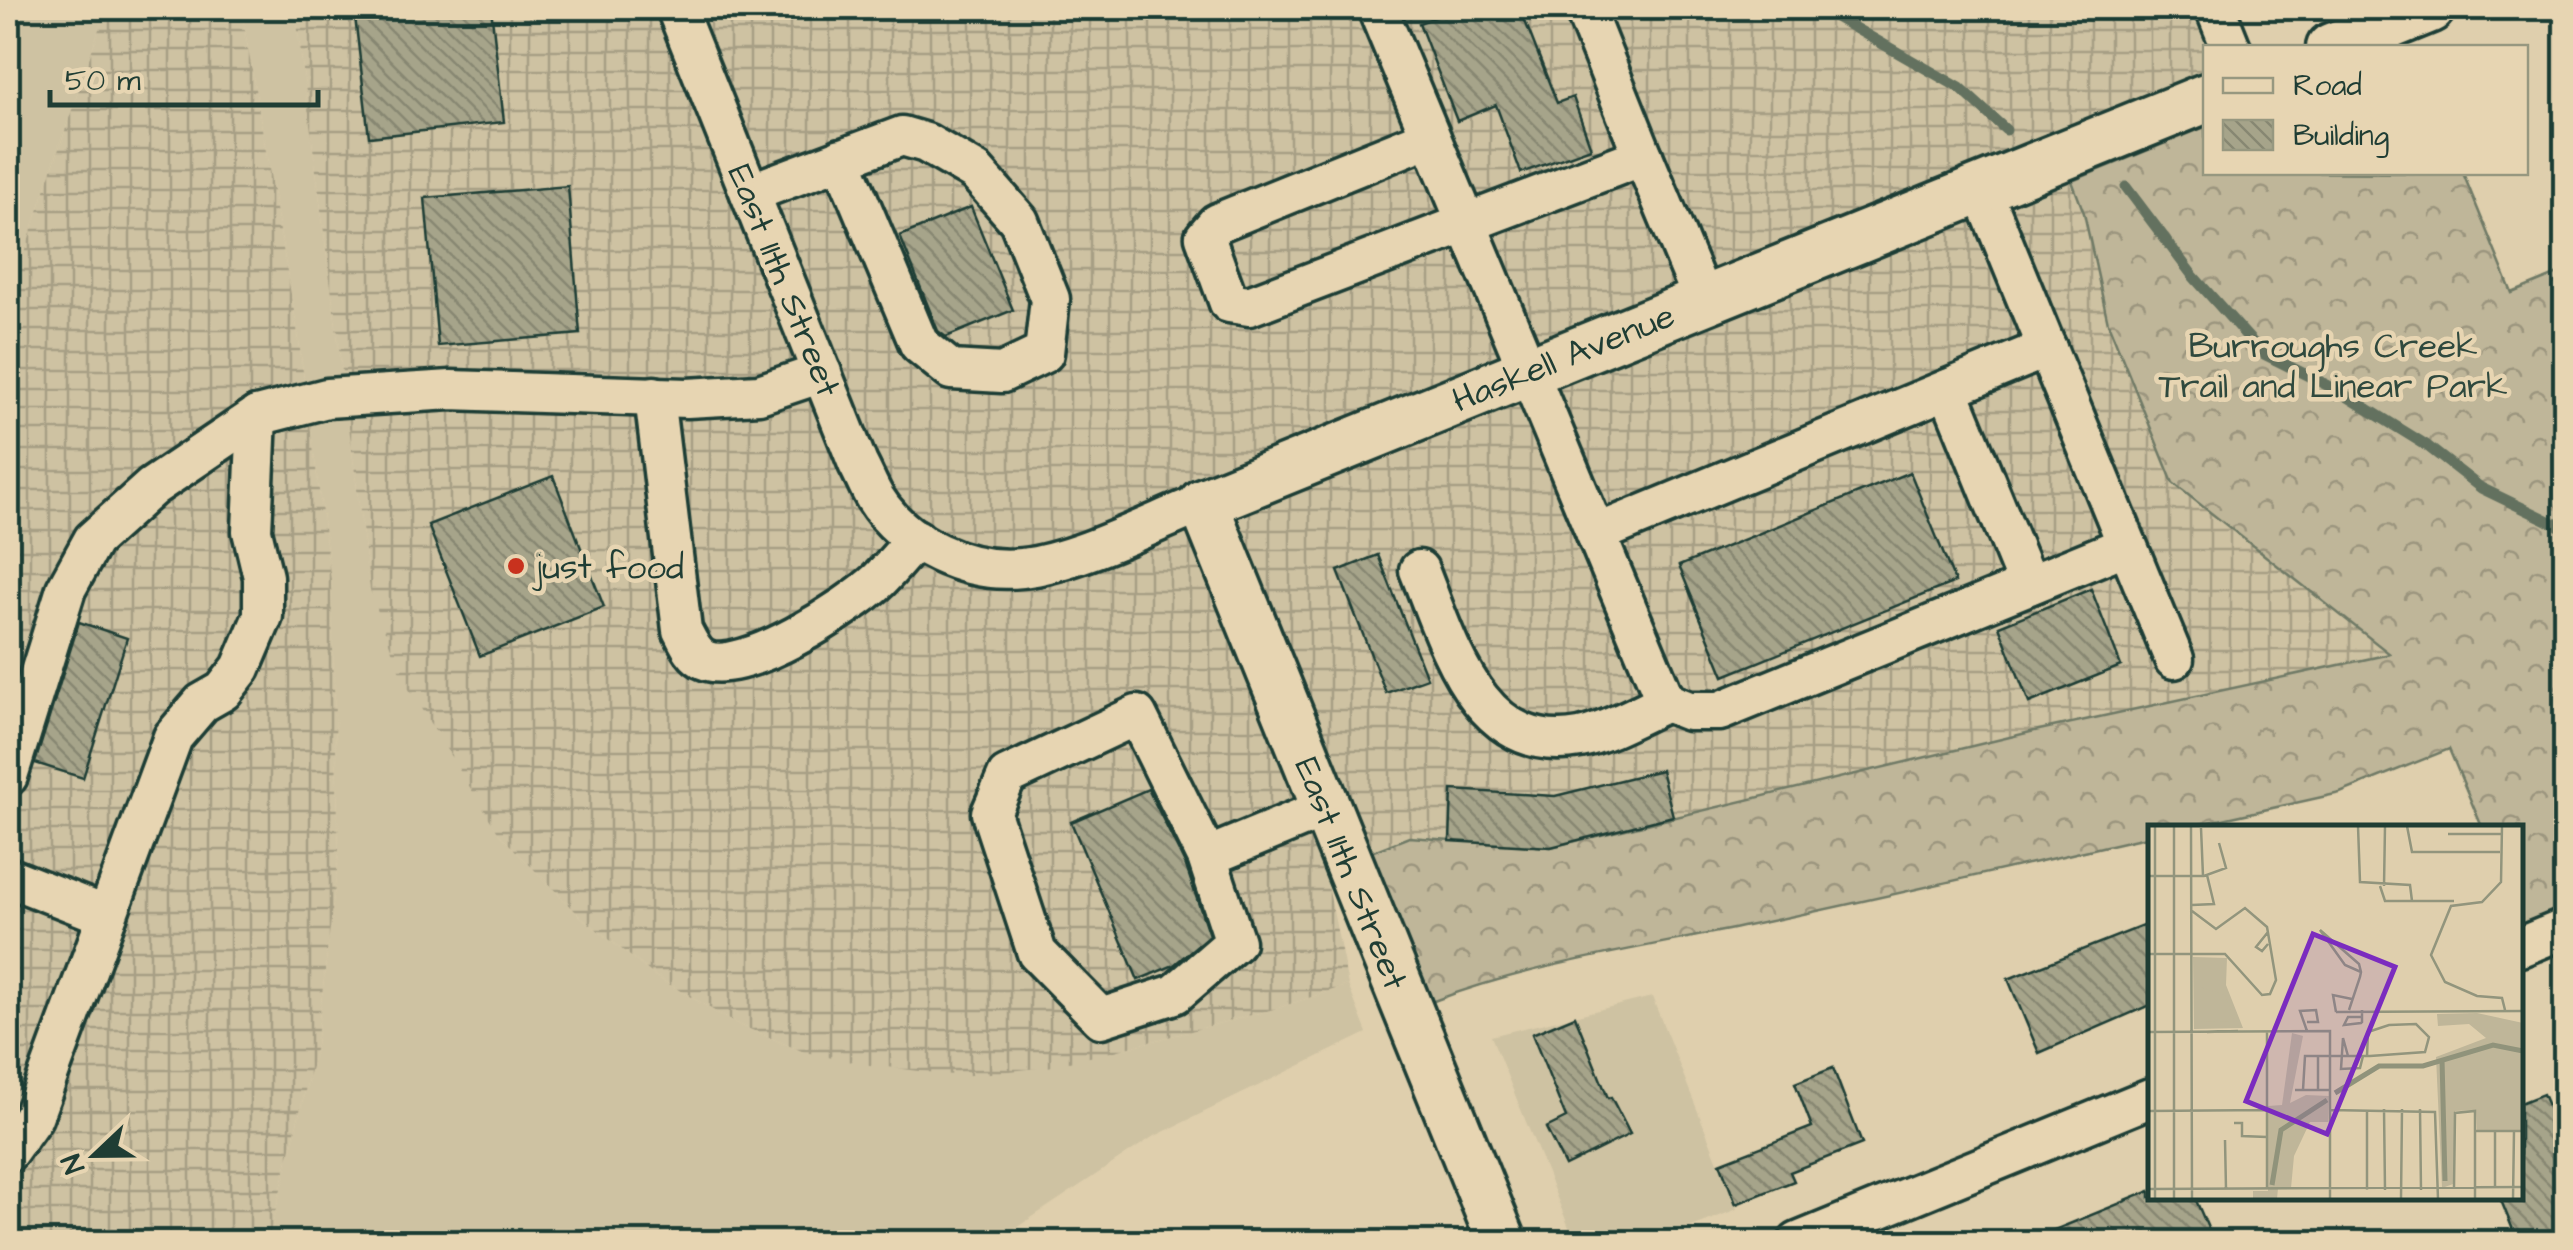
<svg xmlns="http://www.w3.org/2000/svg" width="2573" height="1250" font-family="'Architects Daughter',sans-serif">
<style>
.built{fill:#cec2a2}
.industrial{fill:url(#industrial-grid)}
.forest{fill:url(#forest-crowns);stroke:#6f7a66;stroke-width:2.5}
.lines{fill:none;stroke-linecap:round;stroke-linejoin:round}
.stream{stroke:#63715f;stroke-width:11}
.building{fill:url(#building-back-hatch);stroke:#1f3d34;stroke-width:2.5}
.minor-casing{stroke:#1f3d34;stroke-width:45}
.major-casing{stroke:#1f3d34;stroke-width:55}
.minor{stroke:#e7d5b2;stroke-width:38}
.major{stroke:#e7d5b2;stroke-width:48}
.poi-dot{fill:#c8321e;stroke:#e7d5b2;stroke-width:4}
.labels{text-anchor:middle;stroke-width:9;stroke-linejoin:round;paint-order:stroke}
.street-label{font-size:35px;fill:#1f3d34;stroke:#e7d5b2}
.park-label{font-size:35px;fill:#2f493e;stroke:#e7d5b2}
.poi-label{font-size:35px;fill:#1f3d34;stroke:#e7d5b2;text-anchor:start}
.inset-river{fill:none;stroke:#90937b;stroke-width:5}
.inset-road{fill:none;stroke:#92957d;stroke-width:2.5}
.view{fill:#7b2cbf;fill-opacity:0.15;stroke:#7b2cbf;stroke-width:5}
.inset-edge{fill:none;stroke:#1f3d34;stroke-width:5}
</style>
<defs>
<pattern id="industrial-grid" width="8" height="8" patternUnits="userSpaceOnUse" patternTransform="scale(2.5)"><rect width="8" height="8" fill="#cec2a2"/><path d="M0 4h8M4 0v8" fill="none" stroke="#a79f85"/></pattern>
<pattern id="forest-crowns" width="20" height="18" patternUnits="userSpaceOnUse" patternTransform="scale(2.5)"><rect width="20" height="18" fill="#bfb699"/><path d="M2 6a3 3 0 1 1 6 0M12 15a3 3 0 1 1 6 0" fill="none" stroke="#9b957e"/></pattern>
<pattern id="building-back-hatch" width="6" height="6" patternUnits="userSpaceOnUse" patternTransform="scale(2.5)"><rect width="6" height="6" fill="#a6a48a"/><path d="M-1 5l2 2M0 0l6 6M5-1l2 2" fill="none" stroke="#878772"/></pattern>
</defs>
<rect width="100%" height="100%" fill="#dfcfad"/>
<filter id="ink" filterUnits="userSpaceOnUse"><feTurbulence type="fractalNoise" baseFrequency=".01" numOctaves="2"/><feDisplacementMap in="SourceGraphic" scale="20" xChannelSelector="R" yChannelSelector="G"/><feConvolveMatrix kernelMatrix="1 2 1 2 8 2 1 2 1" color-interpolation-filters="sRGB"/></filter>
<g filter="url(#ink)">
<g class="built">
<path d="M8 8H106L8 301Z"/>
<path d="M241 8H295L370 590 499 834 580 916 655 976 735 1023 804 1052 1119 1050 1278 1008 1348 985 1367 1033 1151 1138 995 1242H268L316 1046 339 853 331 580 298 334Z"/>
<path d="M1652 997 1737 1209 1655 1242H1575L1491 1036Z"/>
</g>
<g class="industrial">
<path d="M106 8H241L298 334 331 580 339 853 316 1046 268 1242H8V301Z"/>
<path d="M295 8H2193L2209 47 2206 48 2205 127 2072 181 2173 483 2391 654 2039 730 1551 847 1409 837 1325 871 1348 985 1278 1008 1119 1050 1048 1067 961 1076 861 1064 804 1052 735 1023 655 976 580 916 499 834 402 678 370 590Z"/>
</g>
<path class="forest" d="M2205 127 2206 172 2463 173 2512 293 2565 271V912L2524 929 2520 920V828L2482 827 2449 749 2340 793 2187 827 2150 828V836C2014 867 1878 899 1742 927 1638 949 1531 964 1431 1002L1371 852 1409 837 1551 847 2039 730 2390 654 2173 483 2108 323 2084 213 2072 181Z"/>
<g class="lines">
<g class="stream">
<path d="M1813 8 1832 15 1960 88 2006 130"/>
<path d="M2126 187 2193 276 2262 353 2337 390 2426 445 2481 488 2566 529"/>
</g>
</g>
<g class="building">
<path d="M354 8H491L504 122 369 137Z"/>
<path d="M1460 8H1520L1557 103 1573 97 1591 148 1521 173 1496 105 1457 121 1419 23Z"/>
<path d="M568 186 580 334 438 346 425 198Z"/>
<path d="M971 207 1013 310 946 337 938 331 900 236Z"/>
<path d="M1910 472 1955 582 1724 676 1679 566Z"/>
<path d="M553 476 604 607 480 656 428 525Z"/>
<path d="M1378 555 1427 678 1386 693 1338 571Z"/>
<path d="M2091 589 2121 666 2029 703 1999 626Z"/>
<path d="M79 622 127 638 83 778 35 763Z"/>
<path d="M1661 770 1673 816 1551 847 1450 841 1452 790 1555 796Z"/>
<path d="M1148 789 1186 866 1209 935 1174 965 1138 980 1071 822Z"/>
<path d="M2150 923V1005L2039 1053 2008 979Z"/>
<path d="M1575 1016 1608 1098 1611 1097 1630 1134 1565 1166 1546 1128 1566 1118 1532 1034Z"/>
<path d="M1833 1068 1862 1144 1790 1172 1794 1181 1736 1204 1720 1163 1812 1127 1795 1083Z"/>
<path d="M2543 1094 2566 1148 2553 1153 2566 1183V1235L2547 1242H2518L2500 1198H2520V1103Z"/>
<path d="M2150 1191V1198H2195L2214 1242H2025Z"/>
</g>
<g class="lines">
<g class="minor-casing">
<g id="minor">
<path d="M676 8 858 464C864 475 869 488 875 498 904 545 967 574 1022 568 1077 562 1150 524 1203 503"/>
<path d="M1377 8 1666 702 1689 711H1720L2127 545"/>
<path d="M2215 8 2231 48"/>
<path d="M1430 137 1217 223 1205 237 1229 303 1249 306 1643 156 1584 8"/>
<path d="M1643 156 1703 300"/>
<path d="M1981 188 2174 659"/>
<path d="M750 193 902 136 926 143 976 172 1019 221 1050 299 1044 353 1002 373 951 370 919 344 841 158"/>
<path d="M1948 389 2028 585"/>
<path d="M654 396 682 630C688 641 693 655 705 660 743 677 851 606 879 580 892 567 904 552 916 539"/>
<path d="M1596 534 2047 348"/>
<path d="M1419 570C1448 642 1478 757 1580 738 1606 733 1641 713 1666 702"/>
<path d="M8 776 66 589 93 540 152 487 257 416 327 398 451 390 687 398 759 394 822 373"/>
<path d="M1207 857 1137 715 1007 776 991 813 1037 953 1101 1018 1175 994 1235 942 1207 857 1326 808"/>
<path d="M8 877 107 916"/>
<path d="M2520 947 2566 928"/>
<path d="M8 1152 33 1117 173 737 202 703 223 691 241 668 263 616V577L252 531 257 416"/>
<path d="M1798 1242 2150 1098"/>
</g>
</g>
<g class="major-casing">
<g id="major">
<path d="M2331 48 2430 8"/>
<path d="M1502 1242 1203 503 2206 98"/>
</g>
</g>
<use href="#minor" class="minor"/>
<use href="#major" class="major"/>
</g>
</g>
<circle class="poi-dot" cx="516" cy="566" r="10"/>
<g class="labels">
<g class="street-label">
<text transform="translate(785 280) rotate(68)" y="12">East 11th Street</text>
<text transform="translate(1563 357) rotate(-22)" y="12">Haskell Avenue</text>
<text transform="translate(1352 873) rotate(68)" y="12">East 11th Street</text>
</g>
<g class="park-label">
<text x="2333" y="357">Burroughs Creek<tspan x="2333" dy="40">Trail and Linear Park</tspan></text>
</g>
<g class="poi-label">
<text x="536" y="578">just food</text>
</g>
</g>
<g transform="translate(2148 825)">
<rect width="375" height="375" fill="#dfcfad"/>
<path d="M45 132 79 133 78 160 95 203 46 204ZM329 188 375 198V306L329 305 328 285 307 286 305 359 294 363 288 232 338 213 321 199 290 201 289 189ZM144 208 155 211 142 278 158 270 181 271 180 297H162L146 331 143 363H130L129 374H105V366H120V281L134 280Z" fill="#bfb699"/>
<path d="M52 162 77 170 87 197 52 196Z" fill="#bfb699"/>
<path class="inset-river" d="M294 234 297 356M187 268 231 241H275L345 220 375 226M124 360 133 305 179 275"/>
<path class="inset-road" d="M7 1V374M43 1 44 374M210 1 212 57 262 60 264 76M259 1 264 27H352M354 1 353 57 334 77 303 81 283 130 297 157 329 171 354 173 357 185M53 3 55 51M300 9H354M0 51H56L78 43 71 18M232 61 237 76H306M236 61 237 1M44 80 66 79 59 50M120 107 108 122 114 126 120 119M0 129H77L114 170 122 169 128 155 119 102 97 83 68 104 44 86M201 185 212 152 213 147 211 139 172 105 197 140 213 147M188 187 375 186M188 187 185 170 204 174M214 192H200L196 200 213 198 214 197V185M159 197H170L168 185 152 186 159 206M119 206V363M0 207 182 206V374M59 207 90 206M170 231V265M200 231 195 213 193 244 212 243 215 231M147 265H182M155 265 157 231H222L277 227 281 212 268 199 241 200 220 207 219 231M236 284 237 365M272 284 273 365M182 285 287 287 290 374M219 285V365M0 286 119 285M86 298H94V311L119 312M327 306H375M77 315 78 364M347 362V307M306 363 307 288 327 286V374M0 364 375 362M26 374V1M253 374 254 284M365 374 366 306"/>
<path class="view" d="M165 109 247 142 179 309 98 276Z"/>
<rect width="375" height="375" class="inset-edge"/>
</g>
<rect width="2573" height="1250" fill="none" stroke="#e7d5b2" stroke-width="40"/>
<rect x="20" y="20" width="2533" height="1210" fill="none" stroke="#1f3d34" stroke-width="4" filter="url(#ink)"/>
<rect x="2203" y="45" width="325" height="130" fill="#e7d5b2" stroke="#979880" stroke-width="2.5"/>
<rect x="2223" y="78" width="50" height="15" fill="#e7d5b2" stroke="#979880" stroke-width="2.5"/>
<text x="2293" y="95" font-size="30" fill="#1f3d34">Road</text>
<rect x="2223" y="120" width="50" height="30" fill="url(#building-back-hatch)" stroke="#979880" stroke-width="2.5"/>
<text x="2293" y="145" font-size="30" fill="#1f3d34">Building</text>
<g transform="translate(95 1155) rotate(248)" stroke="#e7d5b2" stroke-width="8" paint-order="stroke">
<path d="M0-8L18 38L0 25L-18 38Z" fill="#1f3d34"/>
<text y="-15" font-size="28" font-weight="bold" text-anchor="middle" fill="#1f3d34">N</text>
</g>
<path d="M50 90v15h268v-15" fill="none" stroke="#1f3d34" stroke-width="5"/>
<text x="65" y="90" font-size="30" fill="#1f3d34" stroke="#e7d5b2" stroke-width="8" paint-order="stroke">50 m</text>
</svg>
